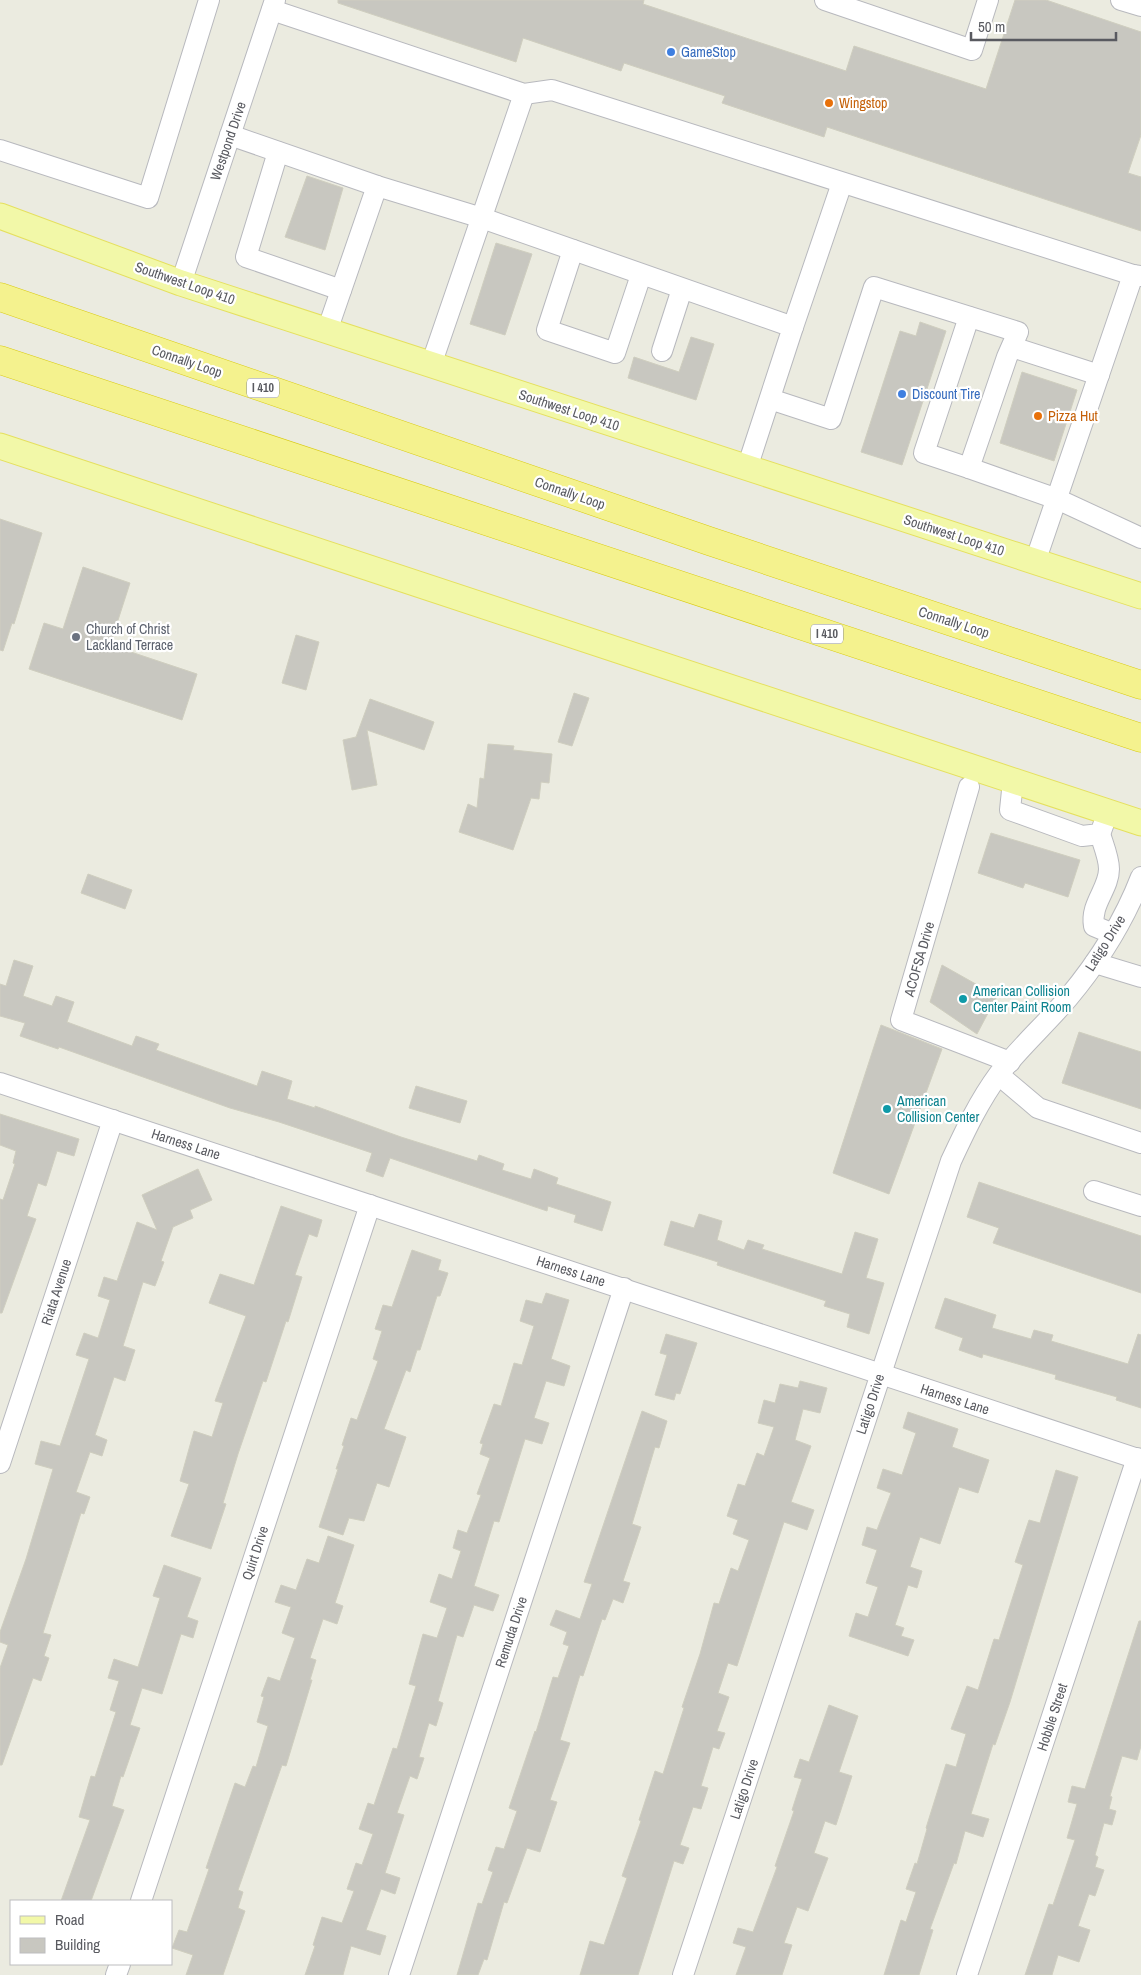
<svg xmlns="http://www.w3.org/2000/svg" width="1141" height="1975" font-family="'Archivo Narrow',sans-serif">
<style>
.building{fill:#c8c7c0;stroke:#cfcebf}
.lines{fill:none;stroke-linecap:round;stroke-linejoin:round}
.minor-casing{stroke:#b8b9be;stroke-width:22}
.major-casing{stroke:#e5e05f;stroke-width:27}
.highway-casing{stroke:#d9cb12;stroke-width:29}
.minor{stroke:#fff;stroke-width:20}
.major{stroke:#f2f8a8;stroke-width:25}
.highway{stroke:#f4f28e;stroke-width:28}
.shop-dot{fill:#3f7fe0;stroke:#fff;stroke-width:2}
.food-dot{fill:#e8710a;stroke:#fff;stroke-width:2}
.worship-dot{fill:#6b7280;stroke:#fff;stroke-width:2}
.culture-dot{fill:#0f9aa8;stroke:#fff;stroke-width:2}
.labels{text-anchor:middle;stroke-width:4.5;stroke-linejoin:round;paint-order:stroke}
.shield{fill:#fff;stroke:#8b8c90;stroke-width:1}
.shield-label{font-size:12px;font-weight:bold;fill:#595a60}
.shop-label{font-size:14px;fill:#366cbe;stroke:#fff;text-anchor:start}
.food-label{font-size:14px;fill:#c56008;stroke:#fff;text-anchor:start}
.street-label{font-size:14px;fill:#595a60;stroke:#fff}
.worship-label{font-size:14px;fill:#5b616d;stroke:#fff;text-anchor:start}
.culture-label{font-size:14px;fill:#0d838f;stroke:#fff;text-anchor:start}
</style>
<rect width="100%" height="100%" fill="#ebebe0"/>
<g class="building">
<path d="M338 0H644L643 4 846 71 854 46 986 89 1015 0H1046L1141 32V135L1128 173 1141 177V231L827 127 824 137 722 103 725 96 624 63 621 71 523 38 516 62 338 3Z"/>
<path d="M307 176 343 188 325 250 285 237Z"/>
<path d="M496 243 532 254 505 335 470 324Z"/>
<path d="M920 322 946 331 902 465 861 452 900 331 916 336Z"/>
<path d="M691 337 714 344 696 400 628 378 634 357 679 372Z"/>
<path d="M1022 372 1077 390 1054 461 1000 443Z"/>
<path d="M0 519 42 533 14 624 12 623 3 651 0 650Z"/>
<path d="M83 567 130 583 110 645 197 674 182 720 29 669 44 623 63 629Z"/>
<path d="M296 635 319 642 306 690 282 683Z"/>
<path d="M574 693 589 698 572 746 558 742Z"/>
<path d="M370 699 434 722 424 750 367 730 377 785 352 790 343 740 356 737Z"/>
<path d="M488 744 514 746 513 750 552 754 549 783 541 782 539 799 531 798 513 850 459 832 468 804 477 808 480 778 484 779Z"/>
<path d="M991 833 1080 860 1068 897 1025 883 1023 888 978 873Z"/>
<path d="M88 874 132 890 125 909 81 893Z"/>
<path d="M14 960 33 966 23 996 52 1006 56 996 74 1002 67 1022 132 1046 136 1036 159 1044 156 1050 257 1086 262 1071 292 1081 287 1099 315 1108V1106L401 1137 477 1161 479 1155 504 1164 502 1170 531 1179 534 1169 558 1178 556 1184 611 1202 602 1231 574 1222 576 1215 548 1206 547 1211 390 1158 383 1177 366 1171 372 1153 279 1122 230 1108 59 1047 58 1049 20 1036 25 1023 0 1016V984L6 986Z"/>
<path d="M942 965 997 996 977 1034 930 1002Z"/>
<path d="M881 1025 942 1049 889 1194 833 1173Z"/>
<path d="M1079 1032 1141 1052V1109L1062 1083Z"/>
<path d="M416 1086 467 1101 460 1123 409 1108Z"/>
<path d="M0 1114 79 1139 74 1156 57 1151 46 1186 38 1183 27 1216 36 1219 2 1313H0V1199L3 1200 15 1164 13 1163 16 1151 0 1145Z"/>
<path d="M198 1169 212 1200 190 1210 193 1218 173 1227 161 1261 164 1262 155 1286 143 1282 123 1346 135 1350 125 1381 114 1377 95 1435 107 1440 102 1456 90 1452 76 1492 90 1497 84 1514 81 1513 43 1633 51 1635 44 1656 49 1658 41 1681 33 1678 2 1765H0V1668L8 1645 0 1642V1632L26 1559 53 1469 35 1464 41 1441 60 1446 89 1359 76 1355 84 1333 98 1338 110 1300 98 1296 104 1277 117 1281 137 1222 157 1230 142 1195Z"/>
<path d="M979 1182 1141 1236V1293L993 1243 999 1228 967 1217Z"/>
<path d="M281 1206 322 1220 317 1237 309 1234 295 1275 302 1277 288 1322 286 1321 266 1382 263 1381 238 1454 223 1503 226 1504 211 1549 171 1536 189 1484 180 1481 194 1431 212 1437 223 1403 215 1401 246 1316 209 1303 220 1274 254 1285Z"/>
<path d="M699 1214 722 1221 717 1240 744 1250 748 1240 764 1245 762 1249 842 1274 855 1232 878 1239 866 1278 884 1283 869 1334 847 1327 850 1314 824 1306 826 1301 717 1265 718 1262 664 1245 671 1221 694 1228Z"/>
<path d="M412 1250 441 1260 438 1270 448 1273 440 1296H437L420 1350H417L410 1372 406 1370 384 1429 406 1437 389 1487 377 1483 364 1521 349 1518 343 1535 319 1527 338 1469H336L344 1446 342 1445 351 1418 357 1420 378 1361 373 1359 382 1331 375 1329 383 1305 392 1307Z"/>
<path d="M546 1293 569 1300 551 1359 570 1366 564 1386 546 1381 534 1418 549 1423 542 1444 525 1439 499 1522 494 1521 474 1586 499 1595 493 1611 474 1605 463 1637 457 1635 438 1701 443 1703 436 1726 429 1723 419 1757 424 1758 417 1779 410 1776 397 1813 404 1815 385 1873 400 1878 395 1894 381 1889 366 1930 386 1936 380 1955 351 1946 343 1975H305L315 1946 313 1945 322 1917 342 1923 354 1891 347 1889 356 1863 362 1865 373 1834 359 1829 368 1803 374 1805 393 1748 397 1749 416 1686 409 1684 423 1634 437 1638 447 1608 430 1602 439 1574 452 1579 461 1551 453 1548 458 1530 467 1533 481 1495 477 1494 490 1458 480 1454 483 1444 480 1443 494 1404 501 1406 514 1363 522 1365 534 1326 520 1321 526 1300 542 1304Z"/>
<path d="M945 1298 996 1315 992 1328 1031 1339 1034 1330 1053 1335 1051 1341 1128 1364 1138 1334 1141 1335V1408L1116 1400 1117 1397 1055 1379 1056 1375 983 1354 982 1358 959 1350 963 1338 935 1328Z"/>
<path d="M666 1334 697 1343 680 1394 676 1393 674 1400 655 1395 667 1355 660 1353Z"/>
<path d="M800 1381 827 1388 820 1413 803 1409 795 1440 811 1446 791 1502 814 1510 807 1530 784 1522 737 1666 728 1663 718 1693 729 1697 717 1731 725 1733 719 1749 713 1747 701 1786 708 1788 701 1809 693 1807 680 1845 689 1848 683 1864 674 1861 638 1975H580L590 1941 604 1945 627 1878 622 1876 641 1821 639 1820 655 1771 663 1774 684 1708 682 1707 700 1654 714 1603 719 1604 731 1568 738 1571 749 1540 733 1534 738 1520 727 1516 738 1484 745 1486 757 1453 764 1456 774 1427 758 1423 764 1400 775 1403 780 1384 798 1388Z"/>
<path d="M642 1411 667 1421 659 1448 655 1447 632 1524 641 1527 623 1581 630 1583 623 1603 613 1599 605 1620 602 1619 583 1676 580 1675 560 1740 570 1743 550 1800 557 1802 540 1852 527 1848 507 1903 504 1902 487 1960 484 1959 478 1975H457L478 1903 482 1904 493 1872 488 1870 496 1847 504 1849 517 1811 509 1808 535 1731 536 1732 553 1677 558 1678 569 1646 563 1644 567 1632 550 1625 556 1610 580 1619 592 1584 584 1582Z"/>
<path d="M908 1412 958 1429 952 1447 989 1460 978 1493 959 1487 940 1544 920 1537 910 1567 922 1571 917 1588 908 1585 895 1625 904 1628 901 1636 914 1640 908 1656 849 1636 856 1613 868 1617 878 1587 866 1583 877 1550 862 1545 867 1527 877 1530 891 1493 877 1488 883 1469 902 1475 916 1433 903 1428Z"/>
<path d="M1056 1470 1078 1477 1010 1702 995 1745 993 1744 971 1814 989 1819 983 1837 965 1831 956 1864 954 1863 930 1929 933 1930 919 1975H884L901 1920 906 1922 916 1892 906 1889 915 1863 917 1864 927 1829 926 1828 946 1764 956 1767 966 1734 951 1729 967 1686 978 1690 994 1639 999 1640 1023 1565 1015 1562 1029 1520 1040 1523Z"/>
<path d="M328 1536 354 1545 335 1603 343 1606 337 1624 323 1619 310 1658 316 1660 310 1680H312L286 1766 282 1765 238 1890 243 1892 238 1908 245 1911 223 1975H186L193 1955 172 1948 179 1930 187 1932 209 1869 206 1868 235 1783 245 1787 253 1766 256 1767 268 1726 257 1722 264 1697 261 1696 268 1677 280 1681 295 1638 282 1633 291 1607 275 1602 281 1585 296 1590 307 1559 319 1563Z"/>
<path d="M164 1565 201 1578 187 1617 198 1621 193 1638 181 1634 162 1694 142 1688 130 1725 140 1728 123 1777 121 1776 112 1806 124 1810 91 1901H61L90 1820 79 1817 91 1776 95 1777 116 1712 110 1710 119 1681 108 1678 114 1659 138 1667 160 1598 153 1596Z"/>
<path d="M1139 1621H1141V1746L1137 1760 1122 1756 1110 1796 1112 1797 1109 1809 1116 1811 1112 1825 1104 1823 1095 1855 1098 1857 1095 1867 1104 1870 1095 1896 1089 1894 1078 1926 1090 1930 1079 1962 1058 1955 1052 1975H1025L1049 1904 1053 1905 1075 1840 1067 1838 1077 1804 1068 1802 1072 1786 1085 1789Z"/>
<path d="M829 1705 858 1716 839 1772 852 1776 836 1825 825 1821 814 1853 828 1858 808 1911 797 1907 784 1943 792 1945 782 1975H736L746 1947 733 1943 738 1928 753 1932 777 1867 775 1866 794 1811 792 1810 802 1779 794 1777 800 1759 809 1762Z"/>
</g>
<g class="lines">
<g class="minor-casing">
<g id="minor">
<path d="M825 0 972 50 988 0"/>
<path d="M1121 0 1141 6"/>
<path d="M272 10 524 94 552 90 1133 275 1141 276"/>
<path d="M230 135 377 186 482 218 793 327 747 468"/>
<path d="M0 150 148 198 209 0"/>
<path d="M278 152 246 257 341 290"/>
<path d="M573 250 547 330 615 353 641 275"/>
<path d="M181 283 275 0"/>
<path d="M793 327 842 183"/>
<path d="M327 331 377 186"/>
<path d="M1012 347 1099 375"/>
<path d="M662 351 682 289"/>
<path d="M431 365 524 94"/>
<path d="M770 399 831 419 874 287 1018 332 1007 357 969 468 1057 499 1141 538"/>
<path d="M969 468 924 453 969 317"/>
<path d="M1035 562 1133 275"/>
<path d="M1013 781 1010 810 1082 836 1100 834 1108 812"/>
<path d="M969 787 901 1020 1010 1062"/>
<path d="M1100 834C1103 844 1109 858 1109 869 1109 889 1090 904 1094 926L1113 934"/>
<path d="M1095 963 1141 977"/>
<path d="M999 1075 1038 1108 1141 1143"/>
<path d="M0 1083 1141 1460"/>
<path d="M1094 1191 1141 1206"/>
<path d="M0 1463 113 1120"/>
<path d="M141 1901 370 1205"/>
<path d="M116 1975 120 1964"/>
<path d="M399 1975 624 1288"/>
<path d="M683 1975 951 1161C965 1131 979 1101 999 1074 1020 1047 1046 1024 1068 998 1098 962 1124 921 1141 877"/>
<path d="M967 1975 1137 1458"/>
</g>
</g>
<g class="major-casing">
<g id="major">
<path d="M0 216 181 283 1141 596"/>
<path d="M0 446 1141 823"/>
</g>
</g>
<g class="highway-casing">
<g id="highway">
<path d="M0 297 709 541 1141 685"/>
<path d="M0 360 1141 738"/>
</g>
</g>
<use href="#minor" class="minor"/>
<use href="#major" class="major"/>
<use href="#highway" class="highway"/>
</g>
<g class="shop-dot">
<circle cx="671" cy="52" r="5"/>
<circle cx="902" cy="394" r="5"/>
</g>
<g class="food-dot">
<circle cx="829" cy="103" r="5"/>
<circle cx="1038" cy="416" r="5"/>
</g>
<circle class="worship-dot" cx="76" cy="637" r="5"/>
<g class="culture-dot">
<circle cx="963" cy="999" r="5"/>
<circle cx="887" cy="1109" r="5"/>
</g>
<g class="labels">
<g class="shield">
<rect x="247" y="378.5" width="32" height="19" rx="4"/>
<rect x="811" y="624.5" width="32" height="19" rx="4"/>
</g>
<g class="shield-label">
<text x="263" y="392">I 410</text>
<text x="827" y="638">I 410</text>
</g>
<g class="shop-label">
<text x="681" y="57">GameStop</text>
<text x="912" y="399">Discount Tire</text>
</g>
<g class="food-label">
<text x="839" y="108">Wingstop</text>
<text x="1048" y="421">Pizza Hut</text>
</g>
<g class="street-label">
<text transform="translate(228 141) rotate(-71)" y="5">Westpond Drive</text>
<text transform="translate(185 283) rotate(19)" y="5">Southwest Loop 410</text>
<text transform="translate(187 361) rotate(19)" y="5">Connally Loop</text>
<text transform="translate(569 410) rotate(18)" y="5">Southwest Loop 410</text>
<text transform="translate(570 493) rotate(19)" y="5">Connally Loop</text>
<text transform="translate(954 535) rotate(18)" y="5">Southwest Loop 410</text>
<text transform="translate(954 622) rotate(18)" y="5">Connally Loop</text>
<text transform="translate(1105 943) rotate(-58)" y="5">Latigo Drive</text>
<text transform="translate(919 959) rotate(-74)" y="5">ACOFSA Drive</text>
<text transform="translate(186 1144) rotate(18)" y="5">Harness Lane</text>
<text transform="translate(571 1271) rotate(18)" y="5">Harness Lane</text>
<text transform="translate(56 1292) rotate(-72)" y="5">Riata Avenue</text>
<text transform="translate(955 1399) rotate(18)" y="5">Harness Lane</text>
<text transform="translate(870 1404) rotate(-72)" y="5">Latigo Drive</text>
<text transform="translate(255 1553) rotate(-72)" y="5">Quirt Drive</text>
<text transform="translate(511 1632) rotate(-72)" y="5">Remuda Drive</text>
<text transform="translate(1052 1717) rotate(-72)" y="5">Hobble Street</text>
<text transform="translate(744 1789) rotate(-72)" y="5">Latigo Drive</text>
</g>
<g class="worship-label">
<text x="86" y="634">Church of Christ<tspan x="86" dy="16">Lackland Terrace</tspan></text>
</g>
<g class="culture-label">
<text x="973" y="996">American Collision<tspan x="973" dy="16">Center Paint Room</tspan></text>
<text x="897" y="1106">American<tspan x="897" dy="16">Collision Center</tspan></text>
</g>
</g>
<rect x="10" y="1900" width="162" height="65" fill="#ffffff" stroke="#bdbdbf"/>
<rect x="20" y="1916" width="25" height="8" fill="#f2f8a8" stroke="#bdbdbf"/>
<text x="55" y="1925" font-size="15" fill="#595a60">Road</text>
<rect x="20" y="1938" width="25" height="15" fill="#c8c7c0" stroke="#bdbdbf"/>
<text x="55" y="1950" font-size="15" fill="#595a60">Building</text>
<path d="M971 32v8h145v-8" fill="none" stroke="#595a60" stroke-width="2.5"/>
<text x="978" y="32" font-size="15" fill="#595a60" stroke="#ffffff" stroke-width="4" paint-order="stroke">50 m</text>
</svg>
